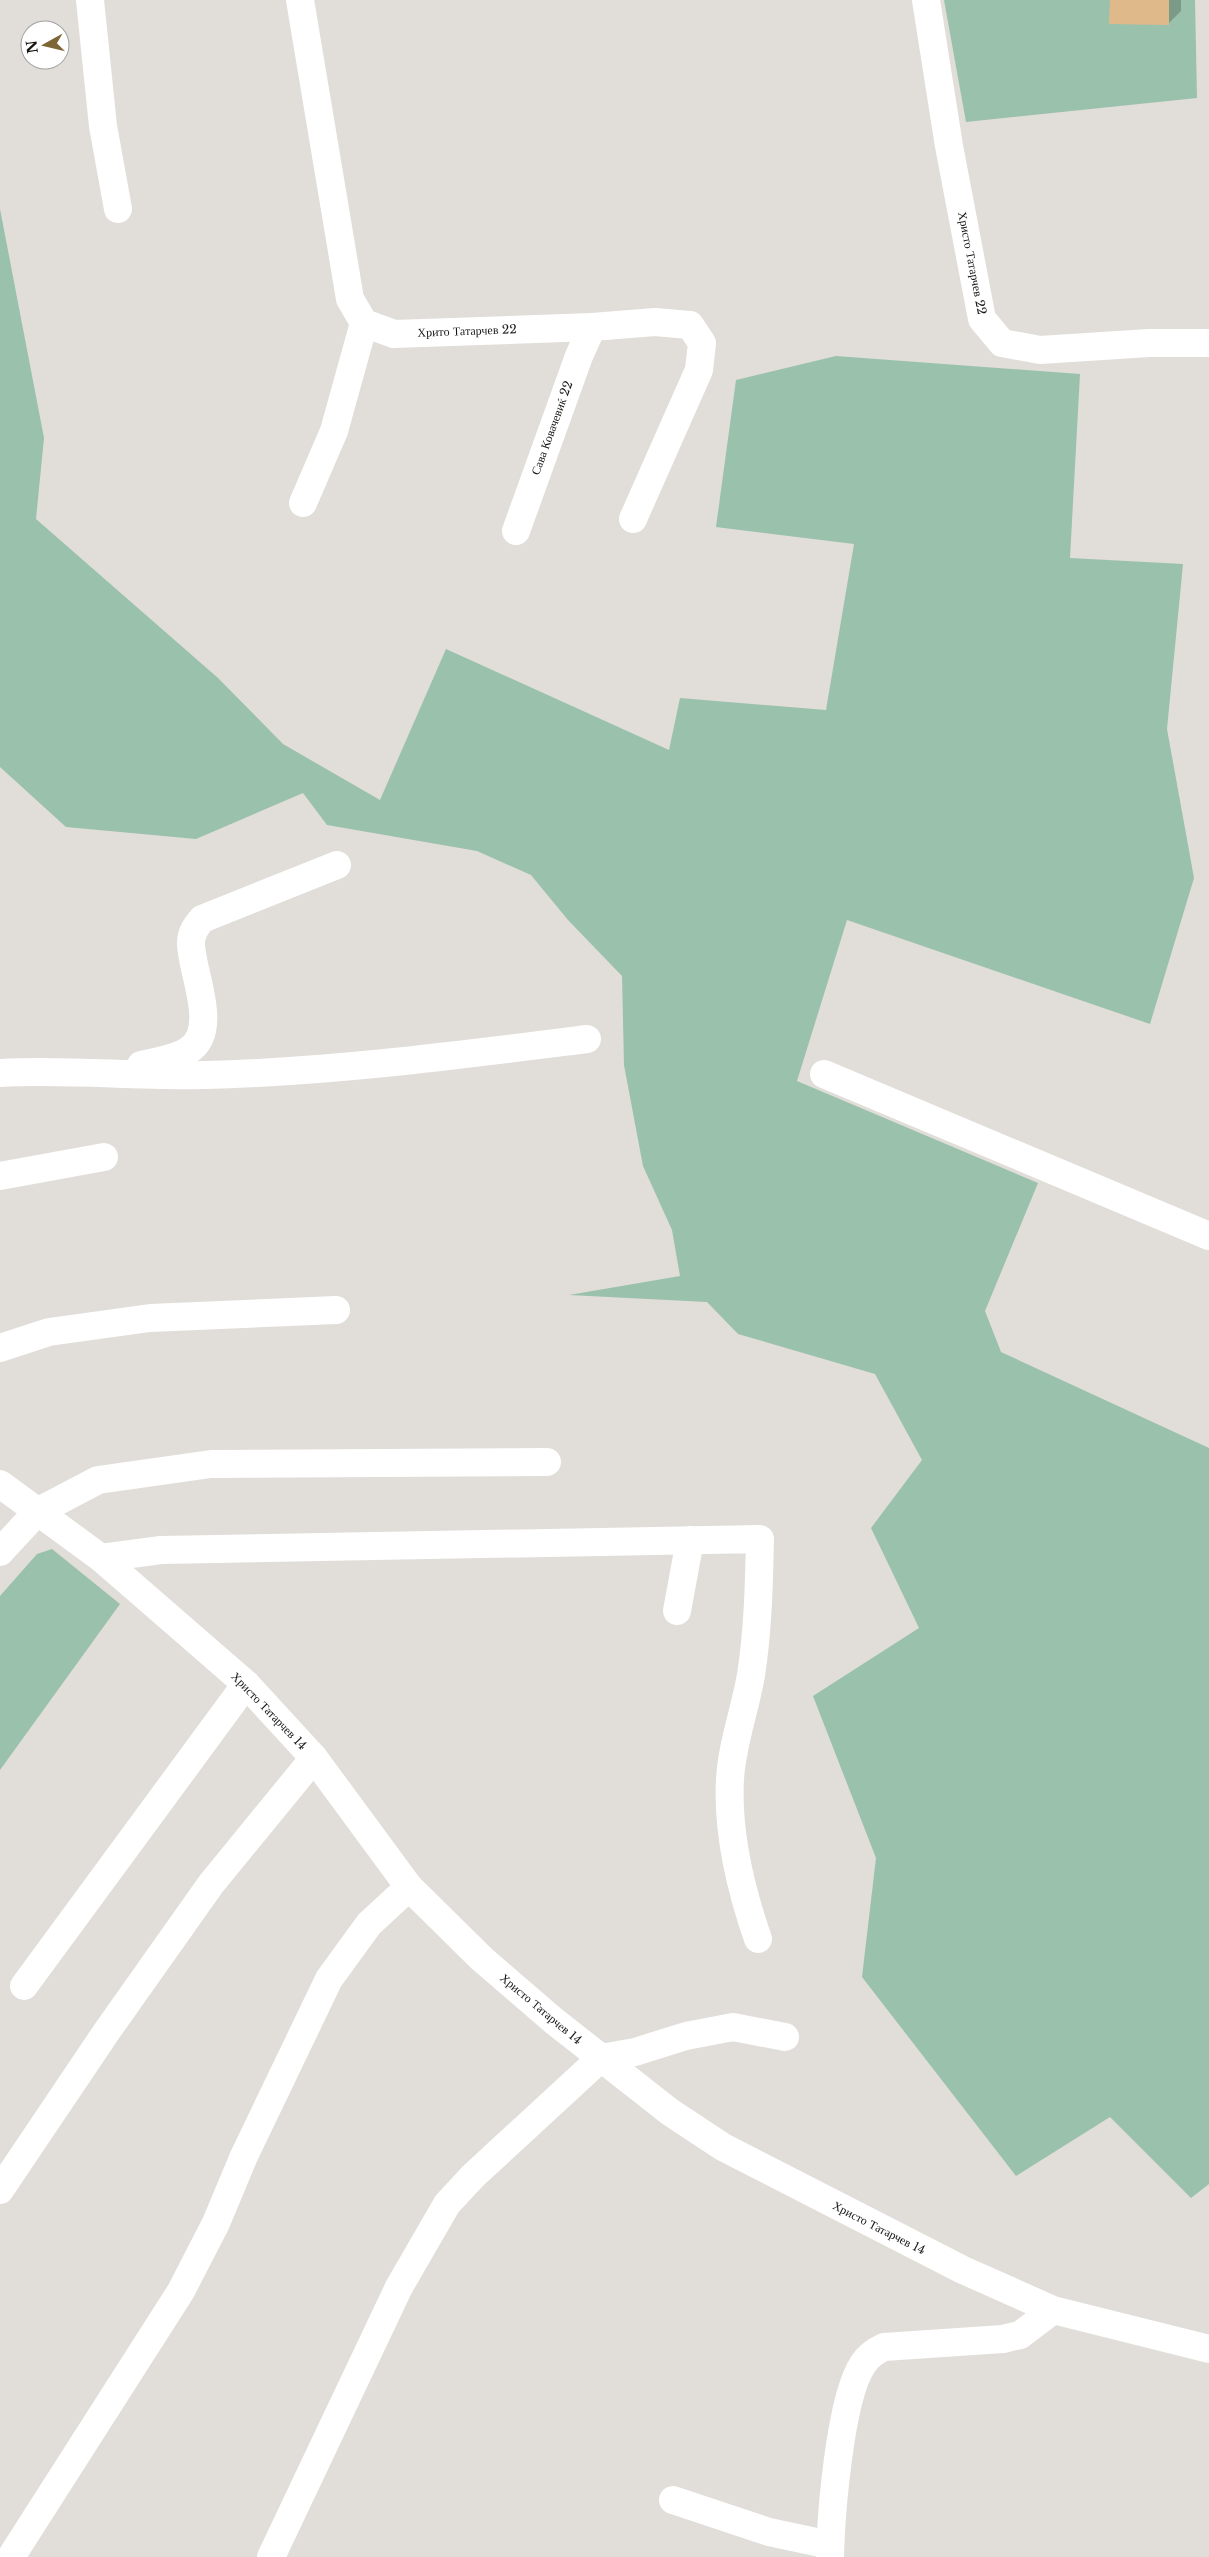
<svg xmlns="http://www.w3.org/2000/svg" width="1209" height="2557" font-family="'Libre Baskerville',serif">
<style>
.green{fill:#9ac1ab}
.shadow{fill:#0003}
.building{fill:#e0b98b}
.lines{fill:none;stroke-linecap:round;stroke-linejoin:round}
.minor{stroke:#fff;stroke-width:28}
.labels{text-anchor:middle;stroke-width:4.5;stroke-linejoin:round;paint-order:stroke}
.street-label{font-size:12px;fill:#171514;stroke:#fff}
</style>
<rect width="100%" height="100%" fill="#e1ddd9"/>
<g class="green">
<path d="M944 0H1195L1197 98 966 122Z"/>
<path d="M0 209 44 438 36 519 218 678 283 744 380 800 446 649 669 750 680 698 826 710 854 544 716 527 736 380 836 356 1080 374 1070 558 1183 564 1167 729 1194 878 1150 1024 847 920 797 1081 1038 1183 985 1311 1001 1352 1209 1448V2184L1191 2198 1110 2117 1016 2176 862 1977 876 1858 813 1696 919 1628 871 1528 922 1460 875 1374 738 1334 707 1302 569 1295 680 1276 672 1230 643 1166 624 1065 622 976 568 920 531 875 477 851 327 825 303 793 196 839 66 827 0 767Z"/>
<path d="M52 1549 120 1604 0 1770V1596L37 1554Z"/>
</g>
<path class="shadow" d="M1111 0H1181V11L1168 24Z"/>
<path class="building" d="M1110 0H1169V25L1109 24Z"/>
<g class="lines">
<g class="minor">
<path d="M90 0 103 126 118 209"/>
<path d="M300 0 350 299 364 323 394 334 592 327 655 322 690 325 702 343 699 370 633 519"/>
<path d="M926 0 949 146 982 319 1002 343 1040 350 1149 343H1209"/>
<path d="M303 503 334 431 364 323"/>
<path d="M516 531 579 356 592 327"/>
<path d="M141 1065C156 1061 176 1059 189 1050 220 1029 191 972 191 943 191 933 196 926 202 919L337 865"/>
<path d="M0 1073C68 1069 137 1077 205 1075 332 1072 460 1055 587 1039"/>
<path d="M824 1074 1209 1236"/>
<path d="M0 1176 104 1157"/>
<path d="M0 1348 49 1332 150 1318 336 1310"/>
<path d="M0 1484 101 1558 246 1684 314 1758 409 1887 482 1959 554 2021 670 2112 723 2147 963 2270 1053 2310 1209 2349"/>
<path d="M0 1552 37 1512 98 1480 211 1464 547 1462"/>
<path d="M101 1558 161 1550 760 1539C759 1584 758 1630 751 1675 745 1710 732 1744 730 1779 727 1832 741 1890 758 1939"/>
<path d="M677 1611 690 1540"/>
<path d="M24 1986 246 1684"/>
<path d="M0 2190 107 2031 211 1884 314 1758"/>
<path d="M673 2500 769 2532 830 2545"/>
<path d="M11 2557 181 2291 216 2223 244 2156 329 1979 369 1924 409 1887"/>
<path d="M271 2557 399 2287 447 2204 473 2176 601 2058 635 2052 686 2036 733 2027 785 2037"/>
<path d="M830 2557C831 2514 840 2398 863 2364 869 2355 875 2351 884 2347L1003 2339 1020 2335 1053 2310"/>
</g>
</g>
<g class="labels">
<g class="street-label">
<text transform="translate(972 263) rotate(79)" y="4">Христо Татарчев 22</text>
<text transform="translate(467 331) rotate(-2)" y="4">Хрито Татарчев 22</text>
<text transform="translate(552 428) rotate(-70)" y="4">Сава Ковачевиќ 22</text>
<text transform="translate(269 1711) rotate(46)" y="4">Христо Татарчев 14</text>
<text transform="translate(541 2009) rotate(40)" y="4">Христо Татарчев 14</text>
<text transform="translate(879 2228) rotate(27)" y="4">Христо Татарчев 14</text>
</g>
</g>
<g transform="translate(45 45) rotate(262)"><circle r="24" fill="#ffffff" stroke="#a2a1a1"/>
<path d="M0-4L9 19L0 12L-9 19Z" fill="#7c6635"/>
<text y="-8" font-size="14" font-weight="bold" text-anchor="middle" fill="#171514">N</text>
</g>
</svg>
